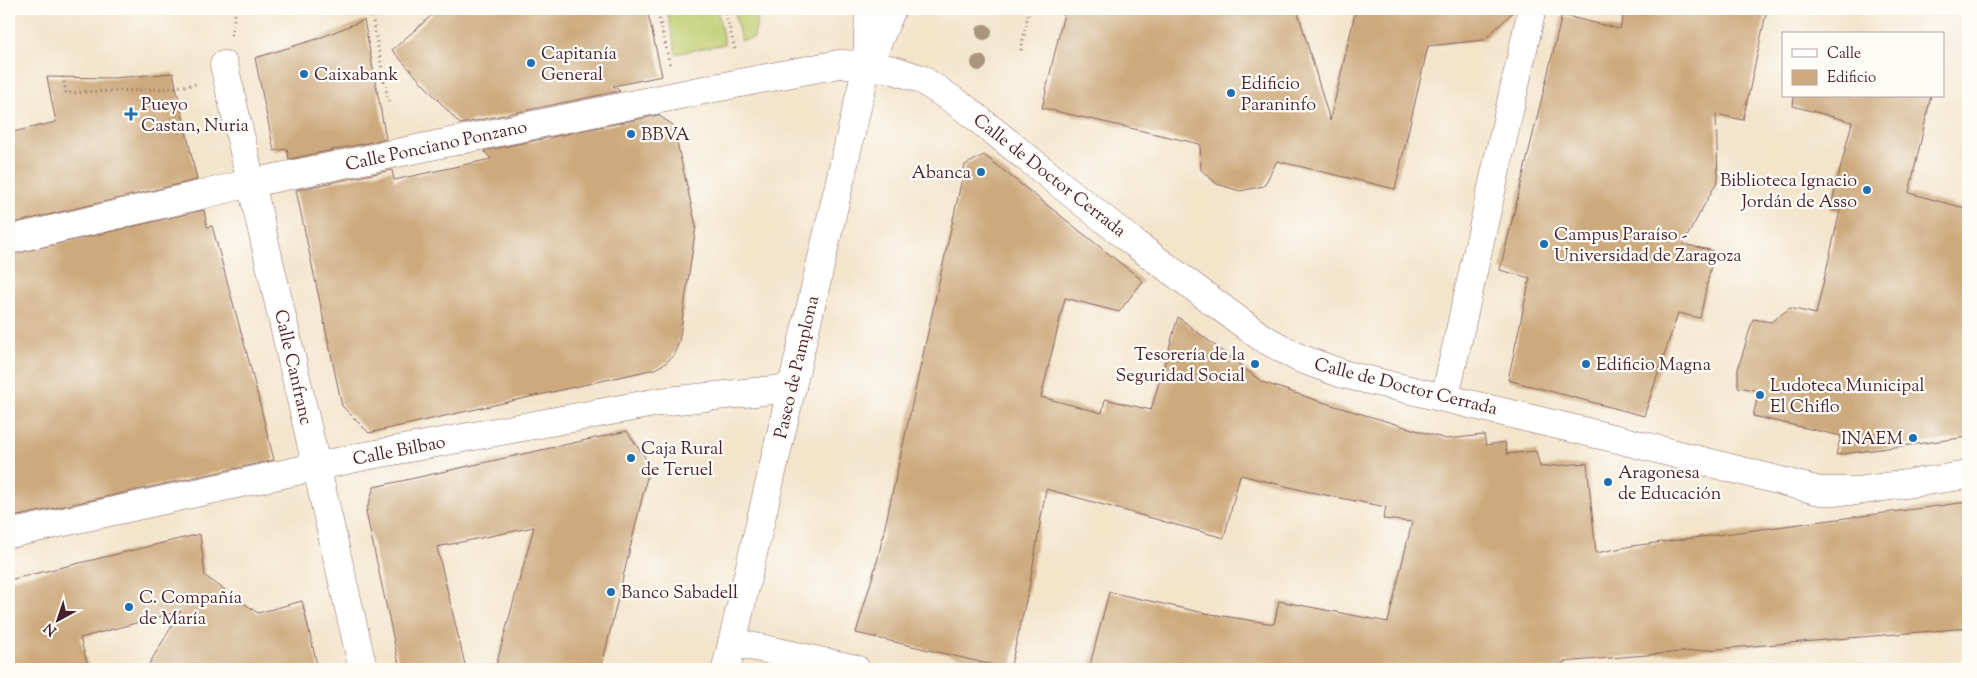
<svg xmlns="http://www.w3.org/2000/svg" width="1977" height="678" font-family="'Sorts Mill Goudy',serif">
<style>
.green{fill:#becc6d;stroke:#84764c}
.building{fill:#cdaa7e}
.lines{fill:none;stroke-linecap:round;stroke-linejoin:round}
.minor-casing{stroke:#856463;stroke-width:29}
.major-casing{stroke:#856463;stroke-width:29}
.path{stroke:#856463;stroke-width:3;stroke-dasharray:1 4;stroke-linecap:butt}
.minor{stroke:#fff;stroke-width:28}
.major{stroke:#fff;stroke-width:28}
.tree{fill:#a9947e}
.poi-dot{fill:#1f6fb2;stroke:#fdfcf7;stroke-width:2}
.labels{text-anchor:middle;stroke-width:4.5;stroke-linejoin:round;paint-order:stroke}
.poi-label{font-size:18px;fill:#4a1f2b;stroke:#fdfcf7;text-anchor:start}
.street-label{font-size:18px;fill:#4a1f2b;stroke:#fdfcf7}
</style>
<rect width="100%" height="100%" fill="#fdfcf7"/>
<filter id="ink" filterUnits="userSpaceOnUse"><feTurbulence type="fractalNoise" baseFrequency=".02" numOctaves="2"/><feDisplacementMap in="SourceGraphic" scale="10" xChannelSelector="R" yChannelSelector="G"/><feConvolveMatrix kernelMatrix="1 2 1 2 8 2 1 2 1" color-interpolation-filters="sRGB"/></filter>
<filter id="wash" filterUnits="userSpaceOnUse"><feTurbulence type="fractalNoise" baseFrequency=".0096" numOctaves="4" result="noise"/><feDisplacementMap in="SourceGraphic" scale="20" xChannelSelector="R" yChannelSelector="G"/><feGaussianBlur stdDeviation="1.12" result="paint"/><feColorMatrix in="noise" values="0 0 0 0 0 0 0 0 0 0 0 0 0 0 0 0 0 1.4 0 .05"/><feComposite in="paint" operator="in"/></filter>
<g filter="url(#wash)">
<rect width="100%" height="100%" fill="#f3e4ca"/>
<g class="green">
<path d="M667 9H717L725 44 676 54Z"/>
<path d="M734 9H760L754 38 741 41Z"/>
</g>
<g id="blocks">
<g class="building">
<path d="M439 9H647L662 76 613 86 620 91 460 124 392 50Z"/>
<path d="M1065 9H1297L1330 121 1356 9H1516L1484 40 1428 46 1395 189 1277 161 1264 186 1240 191 1217 184 1201 170 1200 144 1042 108Z"/>
<path d="M1625 9H1767L1743 120 1716 114 1718 180 1683 244 1714 251 1700 318 1678 313 1644 416 1508 380 1530 278 1500 270 1562 15 1620 29Z"/>
<path d="M364 20 386 139 289 159 287 149 274 151 255 58 317 39Z"/>
<path d="M173 73 197 180 9 224V133L56 122 47 77 113 78Z"/>
<path d="M1794 96H1931L1909 193 1968 209V437L1836 455 1841 436 1753 416 1759 391 1738 387V369L1753 319 1771 322 1790 308 1816 314 1840 211 1830 210 1852 122 1793 106Z"/>
<path d="M658 115 673 125 696 226 679 342 674 354 667 362 655 369 369 433 342 406 296 190 392 170 394 180 491 159 484 151Z"/>
<path d="M984 155 1143 281 1119 312 1065 298 1041 397 1102 413 1105 399 1151 410 1178 317 1262 382 1328 404 1446 439 1484 435 1486 445 1505 442 1507 454 1536 451 1540 467 1587 463 1596 553 1632 546 1968 502V628L1563 662 1564 669H1089L1109 592 1204 613 1274 624 1279 601 1388 622 1412 522 1383 519 1386 507 1310 492 1240 475 1224 538 1046 489 1029 588 1010 669 856 633 878 558 965 165Z"/>
<path d="M204 210 207 227 212 226 250 365 274 460 9 518V255Z"/>
<path d="M627 431 650 465 601 669H495L534 527 437 547 466 669H400L366 512 374 487Z"/>
<path d="M200 534 205 576 258 613 302 601 318 669H146L181 611 80 638 89 669H9V580Z"/>
</g>
</g>
</g>
<g filter="url(#ink)">
<use href="#blocks" fill-opacity="0" stroke="#856463" stroke-width="1"/>
<g class="lines">
<g class="minor-casing">
<g id="minor">
<path d="M224 65 363 669"/>
<path d="M9 240 251 183 694 92 839 64 867 65 894 70 921 79 962 106 1134 243 1261 337 1299 358 1343 374 1621 440 1820 491H1857L1968 475"/>
<path d="M1445 397 1532 9"/>
<path d="M9 534 360 457 659 402 792 388"/>
<path d="M732 642 856 669"/>
</g>
</g>
<g class="major-casing">
<g id="major">
<path d="M873 53 892 9"/>
<path d="M726 669 867 65 869 9"/>
</g>
</g>
<g class="path">
<path d="M657 9 670 65"/>
<path d="M725 9 735 50"/>
<path d="M372 17 389 104"/>
<path d="M231 35 236 9"/>
<path d="M1021 50 1029 9"/>
<path d="M63 77 66 93C110 90 153 92 196 84"/>
</g>
<use href="#minor" class="minor"/>
<use href="#major" class="major"/>
</g>
<g class="tree">
<circle cx="984" cy="32" r="8"/>
<circle cx="979" cy="63" r="8"/>
</g>
</g>
<g class="poi-dot">
<circle cx="531" cy="63" r="5"/>
<circle cx="304" cy="74" r="5"/>
<circle cx="1231" cy="93" r="5"/>
<path d="M128.5 106.5h5v5h5v5h-5v5h-5v-5h-5v-5h5z"/>
<circle cx="631" cy="134" r="5"/>
<circle cx="981" cy="172" r="5"/>
<circle cx="1867" cy="190" r="5"/>
<circle cx="1544" cy="244" r="5"/>
<circle cx="1255" cy="364" r="5"/>
<circle cx="1586" cy="364" r="5"/>
<circle cx="1760" cy="395" r="5"/>
<circle cx="1913" cy="438" r="5"/>
<circle cx="631" cy="458" r="5"/>
<circle cx="1608" cy="482" r="5"/>
<circle cx="611" cy="592" r="5"/>
<circle cx="129" cy="607" r="5"/>
</g>
<g class="labels">
<g class="poi-label">
<text x="541" y="59">Capitanía<tspan x="541" dy="21">General</tspan></text>
<text x="314" y="80">Caixabank</text>
<text x="1241" y="89">Edificio<tspan x="1241" dy="21">Paraninfo</tspan></text>
<text x="141" y="110">Pueyo<tspan x="141" dy="21">Castan, Nuria</tspan></text>
<text x="641" y="140">BBVA</text>
<text x="971" y="178" text-anchor="end">Abanca</text>
<text x="1857" y="186" text-anchor="end">Biblioteca Ignacio<tspan x="1857" dy="21">Jordán de Asso</tspan></text>
<text x="1554" y="240">Campus Paraíso -<tspan x="1554" dy="21">Universidad de Zaragoza</tspan></text>
<text x="1245" y="360" text-anchor="end">Tesorería de la<tspan x="1245" dy="21">Seguridad Social</tspan></text>
<text x="1596" y="370">Edificio Magna</text>
<text x="1770" y="391">Ludoteca Municipal<tspan x="1770" dy="21">El Chiflo</tspan></text>
<text x="1903" y="444" text-anchor="end">INAEM</text>
<text x="641" y="454">Caja Rural<tspan x="641" dy="21">de Teruel</tspan></text>
<text x="1618" y="478">Aragonesa<tspan x="1618" dy="21">de Educación</tspan></text>
<text x="621" y="598">Banco Sabadell</text>
<text x="139" y="603">C. Compañía<tspan x="139" dy="21">de María</tspan></text>
</g>
<g class="street-label">
<text transform="translate(436 145) rotate(-12)" y="6">Calle Ponciano Ponzano</text>
<text transform="translate(1050 175) rotate(38)" y="6">Calle de Doctor Cerrada</text>
<text transform="translate(294 367) rotate(77)" y="6">Calle Canfranc</text>
<text transform="translate(796 367) rotate(-77)" y="6">Paseo de Pamplona</text>
<text transform="translate(1406 386) rotate(14)" y="6">Calle de Doctor Cerrada</text>
<text transform="translate(399 450) rotate(-11)" y="6">Calle Bilbao</text>
</g>
</g>
<rect width="1977" height="678" fill="none" stroke="#fdfcf7" stroke-width="30"/>
<rect x="1782" y="32" width="162" height="65" fill="#fdfcf7" stroke="#b5a4a5"/>
<rect x="1792" y="49" width="25" height="8" fill="#ffffff" stroke="#b5a4a5"/>
<text x="1827" y="58" font-size="15" fill="#4a1f2b">Calle</text>
<rect x="1792" y="70" width="25" height="15" fill="#cdaa7e" stroke="#b5a4a5"/>
<text x="1827" y="82" font-size="15" fill="#4a1f2b">Edificio</text>
<g transform="translate(58 620) rotate(220)" stroke="#fdfcf7" stroke-width="4" paint-order="stroke">
<path d="M0-4L9 19L0 12L-9 19Z" fill="#4a1f2b"/>
<text y="-8" font-size="14" font-weight="bold" text-anchor="middle" fill="#4a1f2b">N</text>
</g>
</svg>
